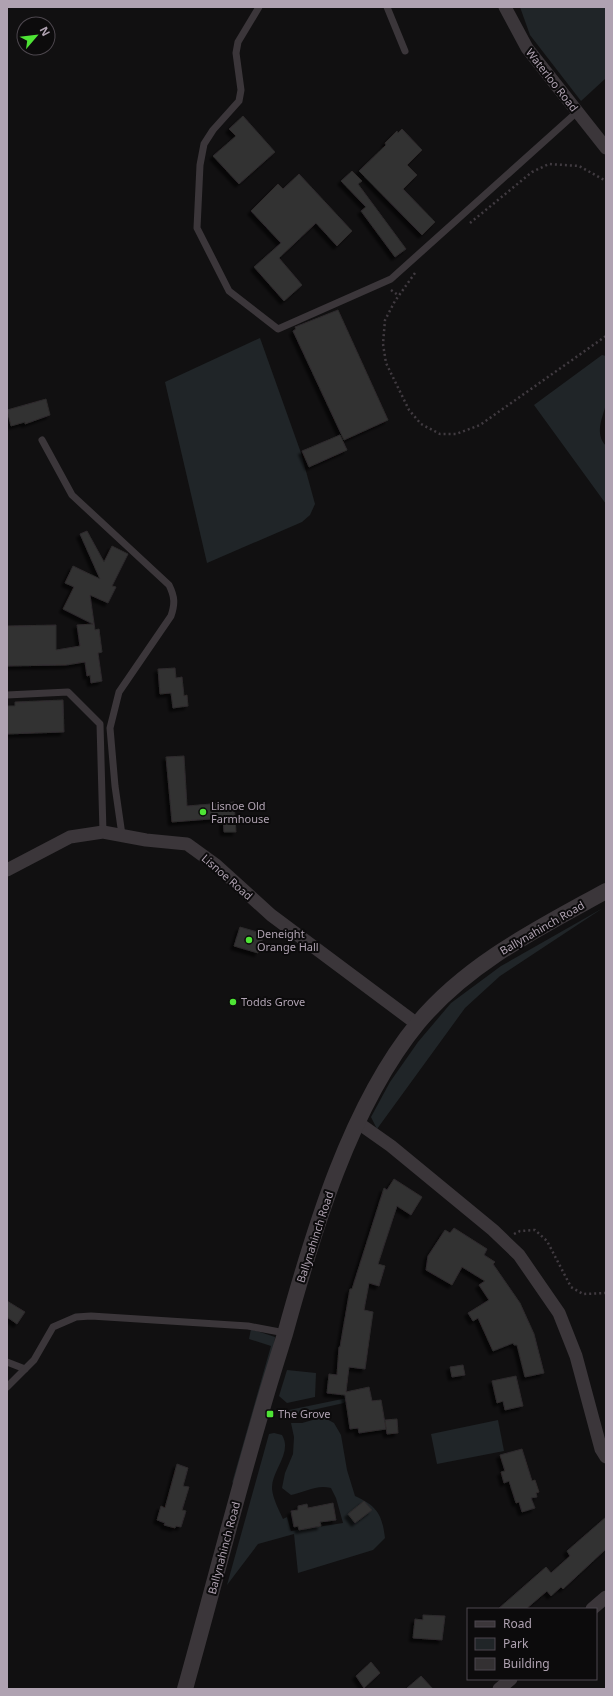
<svg xmlns="http://www.w3.org/2000/svg" width="613" height="1696" font-family="'Noto Sans',sans-serif">
<style>
.green{fill:#202528}
.building{fill:#333032;stroke:#2d2a2c;filter:url(#shadow)}
.lines{fill:none;stroke-linecap:round;stroke-linejoin:round}
.path{stroke:#413b41;stroke-width:2.5;stroke-dasharray:2 3;stroke-linecap:butt}
.service{stroke:#3b363a;stroke-width:7}
.minor{stroke:#3b363a;stroke-width:13}
.tertiary{stroke:#3b363a;stroke-width:16}
.poi-dot{fill:#4ee435;stroke:#0c0b0c;stroke-width:1.5}
.labels{text-anchor:middle;stroke-width:4;stroke-linejoin:round;paint-order:stroke}
.street-label{font-size:11px;fill:#afa2b1;stroke:#0c0b0c}
.poi-label{font-size:11px;fill:#afa2b1;stroke:#0c0b0c;text-anchor:start}
</style>
<defs>
<filter id="shadow"><feDropShadow dx="-3.5" dy="3.5" stdDeviation="1" flood-color="#0009"/></filter>
</defs>
<rect width="100%" height="100%" fill="#111011"/>
<g class="green">
<path d="M520 7H606V78L581 101 530 35Z"/>
<path d="M260 338 301 453 315 504 310 515 302 522 207 563 165 382Z"/>
<path d="M602 355 606 356C606 369 609 393 606 404 603 417 594 433 606 446V504L534 405Z"/>
<path d="M603 908 500 976 465 1008 377 1129 371 1117 390 1082 418 1042 451 1003 501 966Z"/>
<path d="M251 1329 275 1337 274 1349 236 1480 232 1483 271 1346 249 1339Z"/>
<path d="M287 1370 316 1373 315 1397 287 1403 279 1396Z"/>
<path d="M347 1398 344 1403 290 1415 289 1410Z"/>
<path d="M323 1417 334 1423 341 1435 347 1470 355 1496C377 1506 382 1514 385 1538L373 1550 298 1573 294 1534 258 1544 227 1585 269 1434 274 1433 282 1435C293 1453 271 1471 272 1489 273 1499 279 1510 283 1519L287 1517 291 1531 343 1523 336 1498 331 1488C317 1484 305 1492 291 1495L282 1488 285 1473 293 1454 294 1437 291 1423H302Z"/>
<path d="M498 1420 504 1451 437 1464 431 1434Z"/>
</g>
<g class="building">
<path d="M243 116 275 152 239 184 213 156 236 136 229 129Z"/>
<path d="M402 129 422 150 407 165 417 175 403 189 435 222 422 235 359 171 386 145 385 143 397 131 398 133Z"/>
<path d="M352 171 362 181 358 184 406 249 395 257 361 211 366 207 341 181Z"/>
<path d="M299 174 352 231 337 246 316 223 279 258 302 285 284 301 254 267 281 243 251 211 278 184 283 189Z"/>
<path d="M338 310 388 420 344 440 293 331 296 329 295 327Z"/>
<path d="M46 399 50 415 25 424V422L11 426 7 410Z"/>
<path d="M340 435 347 450 309 467 302 451Z"/>
<path d="M87 531 104 562 112 546 128 554 112 586 116 587 108 603 90 595 95 630 99 629 102 652 98 653 102 681 91 683 90 675 87 676 85 662 66 665 7 666V626L56 625V650L80 646 77 625 93 624 63 609 74 587 65 583 73 566 100 579 80 534Z"/>
<path d="M175 668 176 678 182 677 184 696 187 695 188 706 173 708 171 693 160 694 158 669Z"/>
<path d="M63 700 64 732 7 734V706H15V702Z"/>
<path d="M184 756 187 806 234 802 236 832H224L223 818 172 822 166 757Z"/>
<path d="M240 927 264 934 258 953 234 946Z"/>
<path d="M394 1179 422 1197 411 1215 397 1206 378 1264 385 1266 379 1286 369 1283 364 1310 373 1312 365 1369 349 1367 346 1392 369 1387 372 1401 381 1400 386 1429 359 1433 358 1428 350 1429 345 1395 327 1393 329 1374 337 1375 339 1347H340L350 1289H352L384 1188 387 1190Z"/>
<path d="M454 1228 487 1249 484 1255 495 1262 493 1264 520 1303 534 1334 544 1373 525 1377 517 1345H514L513 1343 493 1351 478 1318 473 1321 468 1313 489 1300 479 1285 485 1281 462 1267 452 1285 426 1270 428 1256 445 1230 450 1233Z"/>
<path d="M7 1301 25 1312 17 1324 7 1317Z"/>
<path d="M463 1365 465 1375 452 1377 450 1367Z"/>
<path d="M516 1376 523 1406 505 1410 503 1401 497 1403 492 1381Z"/>
<path d="M397 1419 398 1433 387 1434 385 1420Z"/>
<path d="M522 1449 532 1481 535 1480 539 1492 536 1493 537 1497 531 1498 535 1508 522 1512 519 1502 516 1503 509 1481 504 1483 501 1472 505 1471 500 1455Z"/>
<path d="M177 1464 188 1468 183 1486 189 1487 182 1510 186 1511 181 1527 176 1526 175 1528 164 1525 165 1523 157 1520 161 1506 165 1508Z"/>
<path d="M364 1501 372 1510 355 1523 348 1514Z"/>
<path d="M333 1503 336 1520 320 1522 321 1526 299 1530 298 1526 294 1527 291 1511 298 1510V1506L307 1504 308 1508Z"/>
<path d="M606 1517V1549L563 1589 561 1587 551 1596 547 1591 526 1609H498L546 1567 551 1573 570 1556 567 1551Z"/>
<path d="M423 1615 445 1616 442 1640 413 1638 415 1619 423 1620Z"/>
<path d="M371 1662 380 1673 364 1688 356 1676Z"/>
<path d="M421 1676 433 1689H406Z"/>
</g>
<g class="lines">
<g class="path">
<path d="M470 223 532 172 549 164 579 166 606 181"/>
<path d="M415 273 395 301 385 320 383 344 386 363 409 410 421 424 440 434H456L480 425 606 336"/>
<path d="M391 290 398 295"/>
<path d="M514 1234 520 1231 535 1230 547 1241 571 1287 583 1294 606 1293"/>
</g>
<g class="service">
<path d="M259 7 238 42 236 53 241 90 239 101 213 130 204 144 200 165 197 228 229 291 278 329 391 279 577 112"/>
<path d="M387 7 405 51"/>
<path d="M42 440 72 495 169 585C175 597 175 604 171 616L119 692 110 728 115 786 122 835"/>
<path d="M7 695 68 692 100 724 103 832"/>
<path d="M7 1362 25 1369"/>
<path d="M7 1387 34 1360 53 1327 76 1317 91 1316 248 1326 285 1333"/>
</g>
<g class="minor">
<path d="M505 7 527 48 606 148"/>
<path d="M7 870 70 837 103 832 146 840 187 844 216 865 271 915 417 1024"/>
<path d="M357 1122 391 1146 493 1230 519 1255 559 1313 576 1356 601 1449 606 1457"/>
<path d="M592 1609 606 1597"/>
<path d="M499 1689 511 1679"/>
</g>
<path class="tertiary" d="M185 1689C210 1600 233 1509 259 1420 267 1391 276 1363 285 1334 313 1232 350 1106 418 1023 468 963 539 928 606 891"/>
</g>
<g class="poi-dot">
<circle cx="203" cy="812" r="4"/>
<circle cx="249" cy="940" r="4"/>
<circle cx="233" cy="1002" r="4"/>
<rect x="266" y="1410" width="8" height="8" rx="2"/>
</g>
<g class="labels">
<g class="street-label">
<text transform="translate(552 80) rotate(52)" y="4">Waterloo Road</text>
<text transform="translate(227 877) rotate(41)" y="4">Lisnoe Road</text>
<text transform="translate(542 928) rotate(-30)" y="4">Ballynahinch Road</text>
<text transform="translate(315 1237) rotate(-72)" y="4">Ballynahinch Road</text>
<text transform="translate(224 1548) rotate(-75)" y="4">Ballynahinch Road</text>
</g>
<g class="poi-label">
<text x="211" y="810">Lisnoe Old<tspan x="211" dy="13">Farmhouse</tspan></text>
<text x="257" y="938">Deneight<tspan x="257" dy="13">Orange Hall</tspan></text>
<text x="241" y="1006">Todds Grove</text>
<text x="278" y="1418">The Grove</text>
</g>
</g>
<rect width="613" height="1696" fill="none" stroke="#afa2b1" stroke-width="16"/>
<rect x="467" y="1608" width="130" height="72" fill="#0c0b0c" stroke="#4d474e"/>
<rect x="475" y="1621" width="20" height="6" fill="#3b363a" stroke="#4d474e"/>
<text x="503" y="1628" font-size="12" fill="#afa2b1">Road</text>
<rect x="475" y="1638" width="20" height="12" fill="#202528" stroke="#4d474e"/>
<text x="503" y="1648" font-size="12" fill="#afa2b1">Park</text>
<rect x="475" y="1658" width="20" height="12" fill="#333032" stroke="#4d474e"/>
<text x="503" y="1668" font-size="12" fill="#afa2b1">Building</text>
<g transform="translate(36 36) rotate(62)"><circle r="19" fill="#0c0b0c" stroke="#4d474e"/>
<path d="M0-3L7 15L0 10L-7 15Z" fill="#4ee435"/>
<text y="-6" font-size="11" font-weight="bold" text-anchor="middle" fill="#afa2b1">N</text>
</g>
</svg>
